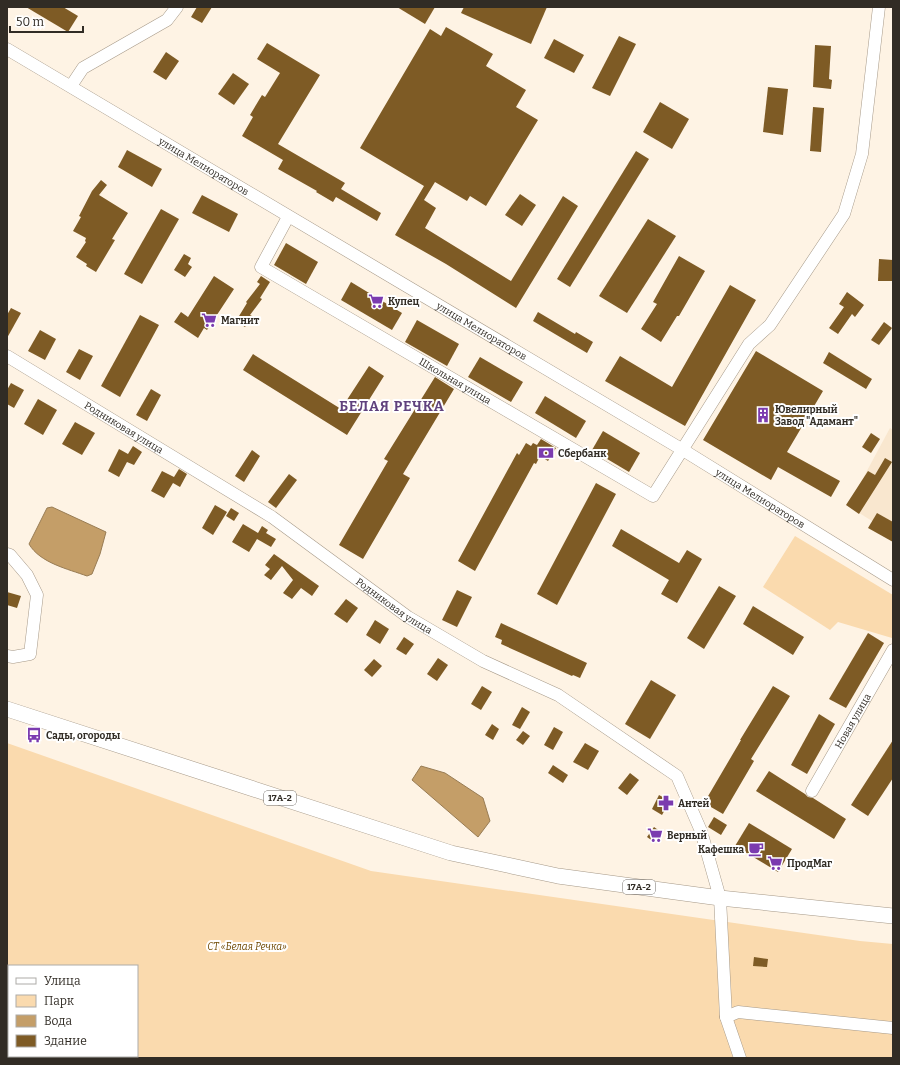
<svg xmlns="http://www.w3.org/2000/svg" width="900" height="1065" font-family="Bitter,serif">
<style>
.built{fill:#f9e7cf}
.green{fill:#fadaae;fill-rule:evenodd}
.water{fill:#c49e68;stroke:#987c54}
.building{fill:#7e5b25}
.lines{fill:none;stroke-linecap:round;stroke-linejoin:round}
.minor-casing{stroke:#a69988;stroke-width:13}
.major-casing{stroke:#a69988;stroke-width:16}
.minor{stroke:#fff;stroke-width:12}
.major{stroke:#fff;stroke-width:15}
.labels{text-anchor:middle;stroke-width:4;stroke-linejoin:round;paint-order:stroke}
.shield{fill:#fff;stroke:#6f6b66;stroke-width:1}
.shield-label{font-size:9px;font-weight:bold;fill:#312c25}
.street-label{font-size:10px;fill:#312c25;stroke:#fff}
.poi-label{font-size:10px;font-weight:bold;fill:#312c25;stroke:#fff;text-anchor:start}
.park-label{font-size:10px;font-style:italic;fill:#6e4801;stroke:#fff}
.district-label{font-size:14px;font-weight:bold;letter-spacing:1px;fill:#60427d;stroke:#fff}
</style>
<rect width="100%" height="100%" fill="#fef3e4"/>
<path class="built" d="M890 428 893 430V534L848 506Z"/>
<g class="green">
<path d="M795 536 893 595 892 638 838 622 830 630 763 587Z"/>
<path d="M7 743 371 871 860 941 893 944V1058H7ZM9 966H137V1056H9Z"/>
</g>
<g class="water">
<path d="M52 507 106 532 100 554 92 574 87 576C68 569 40 563 29 544L47 508Z"/>
<path d="M421 766 445 773 483 798 490 821 478 837 412 780Z"/>
</g>
<g class="building">
<path d="M26 7H63L78 16 68 32Z"/>
<path d="M197 7H212L202 23 191 17Z"/>
<path d="M397 7H435L425 24Z"/>
<path d="M464 7H547L531 44 461 13Z"/>
<path d="M446 27 493 54 486 66 526 90 516 107 538 120 486 206 470 196 467 201 435 182 424 200 436 208 425 228 511 281 563 196 578 206 516 308 446 264 395 235 424 186 360 148 430 29 441 36Z"/>
<path d="M619 36 636 44 610 96 592 88Z"/>
<path d="M554 39 584 55 574 73 544 58Z"/>
<path d="M267 43 320 75 278 144 345 183 341 189 381 213 377 221 336 197 333 202 316 192 317 191 278 169 283 160 242 136 253 117 250 115 262 95 265 97 280 73 257 59Z"/>
<path d="M815 45 831 46 829 79 832 80 831 89 813 87Z"/>
<path d="M166 52 179 61 166 80 153 72Z"/>
<path d="M233 73 249 84 234 105 218 94Z"/>
<path d="M768 87 788 89 783 135 763 132Z"/>
<path d="M660 102 689 119 672 149 643 132Z"/>
<path d="M813 107 824 108 821 152 810 151Z"/>
<path d="M127 150 162 169 152 187 118 167Z"/>
<path d="M636 151 649 159 570 287 557 279Z"/>
<path d="M101 180 107 185 99 195 128 213 112 239 115 240 96 272 86 266 87 264 76 257 86 242 85 241 86 238 73 231 81 217 79 216 92 191Z"/>
<path d="M520 194 536 205 522 226 505 215Z"/>
<path d="M202 195 238 214 229 232 192 213Z"/>
<path d="M161 209 179 219 142 284 124 274Z"/>
<path d="M648 219 676 236 627 313 599 296Z"/>
<path d="M286 243 318 262 306 284 274 265Z"/>
<path d="M184 254 191 258 188 264 192 267 185 277 174 270Z"/>
<path d="M679 256 705 271 679 316H677L661 342 641 329 657 304 653 302Z"/>
<path d="M879 259 893 260V281H878Z"/>
<path d="M214 276 234 289 207 330 204 328 198 338 174 322 181 312 188 317Z"/>
<path d="M261 276 270 282 260 298 262 299 250 315 252 316 245 327 236 321 247 303 246 302 260 284 257 282Z"/>
<path d="M351 282 402 313 392 330 341 300Z"/>
<path d="M730 285 756 300 685 426 605 381 620 356 672 387Z"/>
<path d="M847 292 864 305 855 317 852 314 838 334 829 328 844 307 839 304Z"/>
<path d="M11 308 21 313 7 338V315Z"/>
<path d="M538 312 575 334 576 332 593 342 587 353 533 321Z"/>
<path d="M140 315 159 325 120 397 101 386Z"/>
<path d="M417 320 459 344 447 366 405 342Z"/>
<path d="M884 322 892 328 879 345 871 340Z"/>
<path d="M40 330 56 339 45 360 28 351Z"/>
<path d="M79 349 93 356 80 380 66 372Z"/>
<path d="M756 351 823 391 787 452 840 481 831 497 778 467 771 480 703 440Z"/>
<path d="M829 352 872 379 866 389 823 363Z"/>
<path d="M253 354 341 409 369 366 384 376 347 435 243 370Z"/>
<path d="M480 357 523 382 511 402 468 377Z"/>
<path d="M435 377 454 389 403 474 410 478 363 559 339 545 388 461 384 459Z"/>
<path d="M11 383 24 390 14 408 7 404V390Z"/>
<path d="M151 389 161 395 147 421 136 415Z"/>
<path d="M545 396 586 421 576 438 535 413Z"/>
<path d="M38 399 57 410 43 435 24 424Z"/>
<path d="M75 422 95 433 82 455 62 444Z"/>
<path d="M603 431 640 453 629 472 592 450Z"/>
<path d="M871 433 880 439 871 453 862 447Z"/>
<path d="M541 439 556 448 548 461 540 456 536 464 534 463 475 571 458 561 517 453 519 455 526 443 531 446 533 443 537 445Z"/>
<path d="M133 446 142 452 134 465 127 462 119 477 108 471 119 449 128 454Z"/>
<path d="M252 450 260 456 244 482 235 476Z"/>
<path d="M885 458 892 462 859 514 846 505 868 471 875 475Z"/>
<path d="M179 469 187 474 180 487 173 483 164 498 151 491 162 471 174 477Z"/>
<path d="M289 474 297 480 276 508 268 502Z"/>
<path d="M596 483 616 494 557 605 537 594Z"/>
<path d="M215 505 227 512 213 535 202 528Z"/>
<path d="M231 508 239 513 234 521 226 516Z"/>
<path d="M877 513 893 522V542L868 528Z"/>
<path d="M243 524 258 533 262 526 268 530 266 533 276 539 271 547 257 539 249 552 232 542Z"/>
<path d="M621 529 679 563 687 550 702 559 677 603 661 594 669 580 612 546Z"/>
<path d="M274 554 319 586 312 596 301 588 292 599 283 593 293 580 282 566 271 580 264 575 270 569 265 565Z"/>
<path d="M719 586 736 596 704 649 687 638Z"/>
<path d="M457 590 472 597 457 627 442 620Z"/>
<path d="M7 592 21 596 17 608 7 605Z"/>
<path d="M346 599 358 608 347 623 334 614Z"/>
<path d="M753 606 804 637 793 655 743 624Z"/>
<path d="M375 620 389 629 380 644 366 635Z"/>
<path d="M501 623 587 663 580 678 573 675 572 676 501 644 502 640 495 637Z"/>
<path d="M868 633 884 643 846 708 829 699Z"/>
<path d="M404 637 414 644 406 655 396 649Z"/>
<path d="M438 658 448 665 437 681 427 674Z"/>
<path d="M374 659 382 666 372 677 364 670Z"/>
<path d="M651 680 676 695 650 739 625 724Z"/>
<path d="M482 686 492 692 481 710 471 704Z"/>
<path d="M773 686 790 696 751 759 754 761 723 814 704 803 741 740H740Z"/>
<path d="M522 707 530 712 520 729 512 725Z"/>
<path d="M819 714 835 724 807 774 791 765Z"/>
<path d="M492 724 499 729 493 740 485 735Z"/>
<path d="M554 727 563 732 553 750 544 745Z"/>
<path d="M523 731 530 736 523 745 516 740Z"/>
<path d="M893 740V778L868 816 851 805Z"/>
<path d="M585 743 599 751 588 770 573 762Z"/>
<path d="M553 765 568 775 563 783 548 773Z"/>
<path d="M769 771 805 794 808 797 813 798 846 819 834 839 756 791Z"/>
<path d="M630 773 639 780 627 795 618 788Z"/>
<path d="M659 795 670 801 662 815 652 809Z"/>
<path d="M714 817 727 825 721 835 708 827Z"/>
<path d="M749 823 792 849 778 872 735 846Z"/>
<path d="M654 827 661 832 654 842 647 837Z"/>
<path d="M754 957 768 959 767 967 753 966Z"/>
</g>
<g class="lines">
<g class="minor-casing">
<g id="minor">
<path id="s1" d="M7 49 683 450 893 580"/>
<path d="M71 86 83 68 167 20 177 7"/>
<path id="s2" d="M288 217 261 267 653 496 749 344 770 325 844 214 862 154 879 7"/>
<path id="s3" d="M7 356 272 517 408 617 483 661 558 695 677 776 701 831 720 898 726 1017 740 1058"/>
<path d="M7 554 10 555 27 575 37 595 30 654 13 657 7 656"/>
<path id="s4" d="M812 791 893 650"/>
<path d="M726 1017 738 1012 893 1028"/>
</g>
</g>
<g class="major-casing">
<path id="major" d="M7 709 451 853 558 876 720 898 893 916"/>
</g>
<use href="#minor" class="minor"/>
<use href="#major" class="major"/>
</g>
<defs>
<g id="supermarket-bare" transform="scale(1.2)"><path d="M-6-5.5h2.5l.6 2H6L4.5 2H-2.5L-4.4-4H-6ZM-1.5 3.2a1.3 1.3 0 1 0 .1 0ZM3 3.2a1.3 1.3 0 1 0 .1 0Z" fill="#7b3baf" stroke="#fff" stroke-width="2.5" paint-order="stroke"/></g>
<g id="building-bare" transform="scale(1.2)"><path d="M-4-6H4V6H1V3H-1V6H-4ZM-2.5-4.3h1.7v1.8h-1.7ZM.8-4.3h1.7v1.8H.8ZM-2.5-1h1.7V.8h-1.7ZM.8-1h1.7V.8H.8Z" fill="#7b3baf" stroke="#fff" stroke-width="2.5" paint-order="stroke"/></g>
<g id="bank-bare" transform="scale(1.2)"><path d="M-6-4H6V4H-6ZM0-2.3a2.3 2.3 0 1 0 0 4.6a2.3 2.3 0 1 0 0-4.6Z" fill="#7b3baf" stroke="#fff" stroke-width="2.5" paint-order="stroke"/></g>
<g id="bus-bare" transform="scale(1.2)"><path d="M-5-6H5V4H4V6H2V4H-2V6H-4V4H-5ZM-3.5-4V0h7V-4ZM-3.5 1.2v1.5H-2V1.2ZM2 1.2v1.5H3.5V1.2Z" fill="#7b3baf" stroke="#fff" stroke-width="2.5" paint-order="stroke"/></g>
<g id="pharmacy-bare" transform="scale(1.2)"><path d="M-2-6h4v4h4v4h-4v4h-4v-4h-4v-4h4Z" fill="#7b3baf" stroke="#fff" stroke-width="2.5" paint-order="stroke"/></g>
<g id="cafe-bare" transform="scale(1.2)"><path d="M-5.5-4.5H6V0H3Q3 3.5 0 3.5H-2.5Q-5.5 3.5-5.5 0ZM3-3.2v2h1.7v-2ZM-6 4.5H4V6H-6Z" fill="#7b3baf" stroke="#fff" stroke-width="2.5" paint-order="stroke"/></g>
</defs>
<g fill-rule="evenodd">
<use href="#supermarket-bare" x="376" y="301"/>
<use href="#supermarket-bare" x="209" y="320"/>
<use href="#building-bare" x="763" y="415"/>
<use href="#bank-bare" x="546" y="453"/>
<use href="#bus-bare" x="34" y="735"/>
<use href="#pharmacy-bare" x="666" y="803"/>
<use href="#supermarket-bare" x="655" y="835"/>
<use href="#cafe-bare" x="756" y="849"/>
<use href="#supermarket-bare" x="775" y="863"/>
</g>
<g class="labels">
<g class="shield">
<rect x="264" y="791" width="32" height="14" rx="3"/>
<rect x="623" y="880" width="32" height="14" rx="3"/>
</g>
<g class="shield-label">
<text x="280" y="801">17А-2</text>
<text x="639" y="890">17А-2</text>
</g>
<g class="street-label">
<text dy="4" stroke="none"><textPath href="#s1" startOffset="229">улица Мелиораторов</textPath></text>
<text dy="4" stroke="none"><textPath href="#s1" startOffset="552">улица Мелиораторов</textPath></text>
<text dy="4" stroke="none"><textPath href="#s2" startOffset="282">Школьная улица</textPath></text>
<text dy="4" stroke="none"><textPath href="#s3" startOffset="137">Родниковая улица</textPath></text>
<text dy="4" stroke="none"><textPath href="#s1" startOffset="877">улица Мелиораторов</textPath></text>
<text dy="4" stroke="none"><textPath href="#s3" startOffset="461">Родниковая улица</textPath></text>
<text dy="4" stroke="none"><textPath href="#s4" startOffset="81">Новая улица</textPath></text>
</g>
<g class="poi-label">
<text x="388" y="305">Купец</text>
<text x="221" y="324">Магнит</text>
<text x="775" y="413">Ювелирный<tspan x="775" dy="12">Завод "Адамант"</tspan></text>
<text x="558" y="457">Сбербанк</text>
<text x="46" y="739">Сады, огороды</text>
<text x="678" y="807">Антей</text>
<text x="667" y="839">Верный</text>
<text x="744" y="853" text-anchor="end">Кафешка</text>
<text x="787" y="867">ПродМаг</text>
</g>
<g class="park-label">
<text x="247" y="950">СТ «Белая Речка»</text>
</g>
<g class="district-label">
<text x="392" y="411">БЕЛАЯ РЕЧКА</text>
</g>
</g>
<rect width="900" height="1065" fill="none" stroke="#312c25" stroke-width="16"/>
<rect x="8" y="965" width="130" height="92" fill="#ffffff" stroke="#adaba8"/>
<rect x="16" y="978" width="20" height="6" fill="#ffffff" stroke="#adaba8"/>
<text x="44" y="985" font-size="12" fill="#312c25">Улица</text>
<rect x="16" y="995" width="20" height="12" fill="#fadaae" stroke="#adaba8"/>
<text x="44" y="1005" font-size="12" fill="#312c25">Парк</text>
<rect x="16" y="1015" width="20" height="12" fill="#c49e68" stroke="#adaba8"/>
<text x="44" y="1025" font-size="12" fill="#312c25">Вода</text>
<rect x="16" y="1035" width="20" height="12" fill="#7e5b25" stroke="#adaba8"/>
<text x="44" y="1045" font-size="12" fill="#312c25">Здание</text>
<path d="M10 26v6h73v-6" fill="none" stroke="#312c25" stroke-width="2"/>
<text x="16" y="26" font-size="12" fill="#312c25" stroke="#ffffff" stroke-width="3" paint-order="stroke">50 m</text>
</svg>
